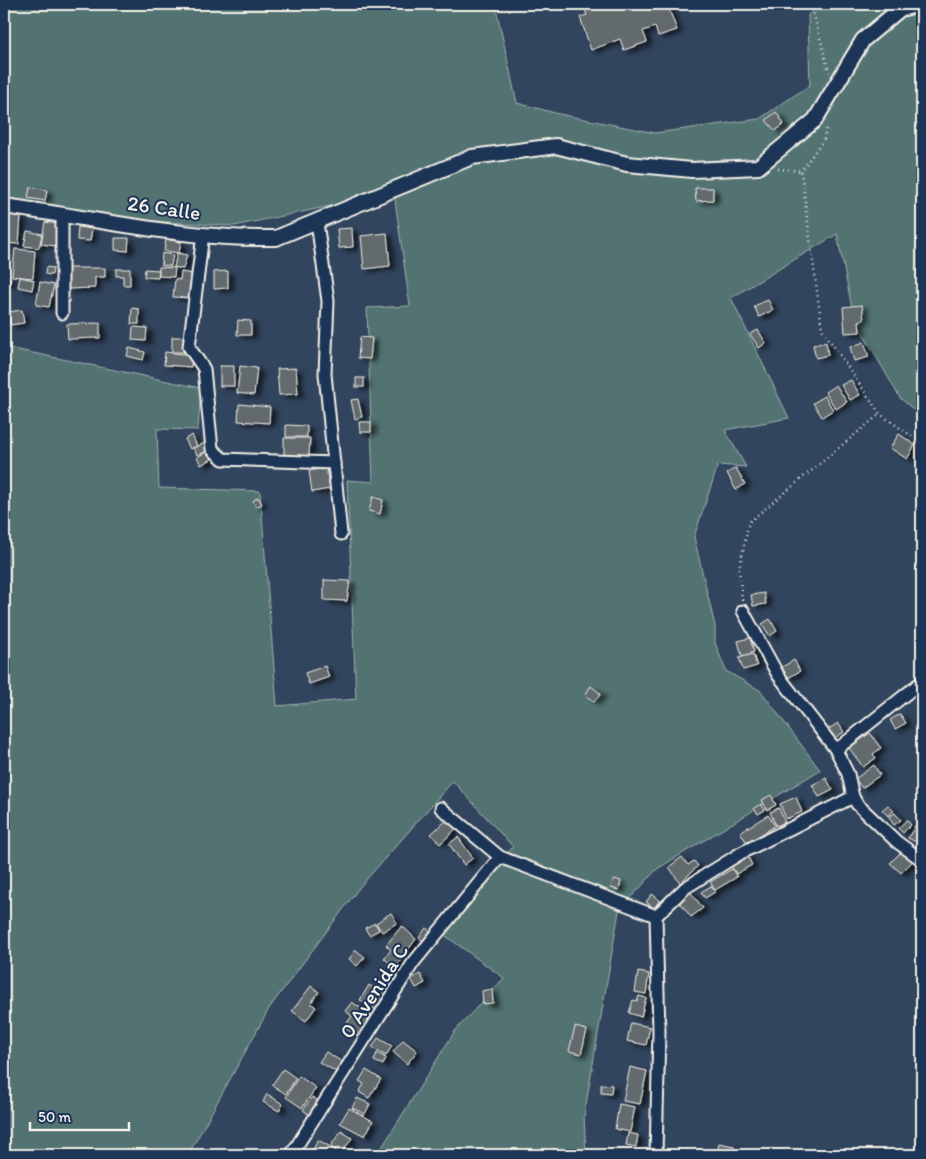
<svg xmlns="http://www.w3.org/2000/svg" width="926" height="1159" font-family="Itim,sans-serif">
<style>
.green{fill:#527373;stroke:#a3b2ae}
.building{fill:#626a6e;stroke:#f4f1e8;filter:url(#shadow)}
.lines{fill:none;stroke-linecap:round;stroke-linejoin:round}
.minor-casing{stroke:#f4f1e8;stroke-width:15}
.tertiary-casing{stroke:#f4f1e8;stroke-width:18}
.path{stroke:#f4f1e8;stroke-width:2.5;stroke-dasharray:1 4;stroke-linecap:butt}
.minor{stroke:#1d3557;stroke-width:11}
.tertiary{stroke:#1d3557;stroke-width:14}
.labels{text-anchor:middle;stroke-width:4;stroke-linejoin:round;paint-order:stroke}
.street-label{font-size:21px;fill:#f4f1e8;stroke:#1d3557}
</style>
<defs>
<filter id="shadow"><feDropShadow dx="5.5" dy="3" stdDeviation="2.5" flood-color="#0009"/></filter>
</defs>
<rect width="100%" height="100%" fill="#32455e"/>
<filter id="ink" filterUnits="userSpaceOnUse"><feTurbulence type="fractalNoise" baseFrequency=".02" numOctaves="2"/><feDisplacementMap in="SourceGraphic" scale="10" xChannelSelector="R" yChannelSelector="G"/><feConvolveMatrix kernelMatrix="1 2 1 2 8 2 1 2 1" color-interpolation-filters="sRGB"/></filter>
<g filter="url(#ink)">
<path class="green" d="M4 4H495L517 103 559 114 655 133 759 119 810 85 808 15 820 4H922V417L900 398 854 318 837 234 731 298 789 418 725 430 746 467 718 465 694 537 715 626V643L726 671 761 691 820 770 657 869 619 911 584 1116 586 1155H377L455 1031 504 978 436 929 513 847 453 781 359 888 270 1007 188 1155H4V347L201 388 198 430 157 429 159 488 260 491 277 706 356 699 347 480 373 482 367 308 410 306 394 193 234 226 132 220 4 201Z"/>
<g class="building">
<path d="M583 4H667L677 30 658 36 655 27 643 31 647 42 624 50 620 39 591 50 580 17 587 15Z"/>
<path d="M776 112 784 124 775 131 766 120Z"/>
<path d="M30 187 47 190 45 201 28 198Z"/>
<path d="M695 188H713V200L696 201Z"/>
<path d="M4 214 21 216 19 244 4 243Z"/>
<path d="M45 222 58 224 55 246 41 244Z"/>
<path d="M78 227 92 229 90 241 77 240Z"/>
<path d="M352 228 353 247 339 248 337 229Z"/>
<path d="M27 231 42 234 39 248 24 246Z"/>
<path d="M387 233 390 266 364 269 361 236Z"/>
<path d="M115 238H129L128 251 115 250Z"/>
<path d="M166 239 181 242 179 253 164 251Z"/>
<path d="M15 249 35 251 33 278 12 276Z"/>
<path d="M162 253 173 255 171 266 161 265Z"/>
<path d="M177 253 187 255 183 269 174 267Z"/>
<path d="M46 267 53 268 52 275 45 274Z"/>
<path d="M159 267 175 268 174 277 159 276Z"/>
<path d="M67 268H105V277H95V288L67 289Z"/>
<path d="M116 269H130V285H123V276H116Z"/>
<path d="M145 269 159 270 158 278 144 277Z"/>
<path d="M228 271V288L214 289V272Z"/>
<path d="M181 272 193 274 191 298 173 297 175 279 180 280Z"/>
<path d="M4 276 10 278 9 284 4 283Z"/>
<path d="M20 277 34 280 32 290 18 287Z"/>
<path d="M40 282 54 285 49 307 36 305Z"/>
<path d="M768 300 773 310 759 317 754 306Z"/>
<path d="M862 305 864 320 859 321 860 332 845 333 843 307Z"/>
<path d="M132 308 139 309V324H131Z"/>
<path d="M22 310 24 323 10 325 8 312Z"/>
<path d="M238 320 251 321V335H237Z"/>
<path d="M100 323V338L68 339 67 324Z"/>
<path d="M133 327 147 328 146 341 132 340Z"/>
<path d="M758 330 766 343 759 348 750 334Z"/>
<path d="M172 337H183L184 352H172Z"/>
<path d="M360 337 372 338 370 359 358 358Z"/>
<path d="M826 342 828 355 816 358 813 345Z"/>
<path d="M864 342 869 357 854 361 850 347Z"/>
<path d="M129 348 145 352 143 360 127 356Z"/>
<path d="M165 352 192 355 191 367 164 365Z"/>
<rect x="220" y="366" width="14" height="20"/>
<path d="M240 366 257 368 254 395 237 393Z"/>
<path d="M296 368 298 394 279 395 277 369Z"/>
<rect x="356" y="378" width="8" height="9"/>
<path d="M851 380 860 395 850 400 841 385Z"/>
<path d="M836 385 847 402 836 409 825 392Z"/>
<path d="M825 396 833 410 822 417 813 403Z"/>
<path d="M358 399 362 417 355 419 351 400Z"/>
<path d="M239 404 270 407 269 423 238 421Z"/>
<path d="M359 422H371V432H360Z"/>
<path d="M286 425 307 426V437H286Z"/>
<path d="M899 434 915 445 907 459 890 448Z"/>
<path d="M192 435 197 446 190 449 185 439Z"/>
<path d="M284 438H310L309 458 284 457Z"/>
<path d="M205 443 208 451 197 455 193 448Z"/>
<path d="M208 451 212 459 201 465 197 457Z"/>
<path d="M326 468 330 489 312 492 309 471Z"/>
<path d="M736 468 745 484 736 490 727 473Z"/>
<path d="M258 497 262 504 256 507 253 501Z"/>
<path d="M373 497 383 500 380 514 369 511Z"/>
<path d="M324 580 350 581 347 601 324 600Z"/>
<path d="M764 593 766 604 753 606 751 595Z"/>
<path d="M770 619 777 631 770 636 762 624Z"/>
<path d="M750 638 754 652 742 656 738 641Z"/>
<path d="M753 654 757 666 743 670 739 658Z"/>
<path d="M794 660 800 671 788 678 782 667Z"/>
<path d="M325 666 329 677 309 684 305 673Z"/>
<path d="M591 686 601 694 594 702 585 695Z"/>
<path d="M900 714 906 723 895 729 890 720Z"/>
<path d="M838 723 844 732 832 740 826 731Z"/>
<path d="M870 733 881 748 873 754 876 758 863 767 849 748Z"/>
<path d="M874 765 880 775 862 788 855 779Z"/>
<path d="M826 778 833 790 819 797 812 785Z"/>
<path d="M771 795 776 805 767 810 762 800Z"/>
<path d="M796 797 802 812 786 819 780 804Z"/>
<path d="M761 804 765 810 758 814 754 808Z"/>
<path d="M888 805 894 811 888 816 882 810Z"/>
<path d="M779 808 785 822 776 826 770 812Z"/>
<path d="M895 813 901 820 894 825 889 817Z"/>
<path d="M768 815 775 826 747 843 740 832Z"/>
<path d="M448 819 457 828 440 844 431 834Z"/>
<path d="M907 820 911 825 903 833 898 828Z"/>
<path d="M918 821 922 823V839L919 837 916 842 908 838Z"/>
<path d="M458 837 473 858 464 865 449 844Z"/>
<path d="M902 851 913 861 901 873 890 863Z"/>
<path d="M746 853 752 865 736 874 729 862Z"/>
<path d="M682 857 688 865 694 861 698 866 680 883 669 867Z"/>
<path d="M732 869 737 877 715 890 710 882Z"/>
<path d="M614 879 621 881 619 890 611 888Z"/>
<path d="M711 886 715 892 705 898 701 892Z"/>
<path d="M688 889 703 908 691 917 676 898Z"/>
<path d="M652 894 660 900 654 908 646 902Z"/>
<path d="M391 913 397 923 382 932 376 923Z"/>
<path d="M375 923 379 930 369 935 365 928Z"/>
<path d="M402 926 416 939 395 968 384 958 391 950 386 945Z"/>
<path d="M426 928 433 933 426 943 419 938Z"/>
<path d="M356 950 365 957 357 966 349 959Z"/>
<path d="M638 972 649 974 646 994 635 992Z"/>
<path d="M420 974 425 983 416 988 411 979Z"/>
<path d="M369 985 385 995 376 1010 360 1000Z"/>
<path d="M311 986 319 992 311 1003 316 1007 306 1021 292 1011Z"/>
<path d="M492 989 493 1003 483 1004 482 991Z"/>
<path d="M639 996 646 998 641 1017 629 1013 633 1000 637 1001Z"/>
<path d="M352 1002 371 1015 357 1036 344 1027 352 1016 345 1011Z"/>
<path d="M631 1023 650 1027 646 1045 627 1041Z"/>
<path d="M575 1027 587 1030 581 1054 569 1051Z"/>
<path d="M378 1038 392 1046 386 1056 372 1048Z"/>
<path d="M403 1040 417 1051 407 1064 393 1052Z"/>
<path d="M326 1052 344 1063 338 1073 319 1062Z"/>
<path d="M377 1053 386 1058 383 1065 374 1061Z"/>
<path d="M630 1067 647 1071 640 1104 623 1101Z"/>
<path d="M283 1069 296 1078 286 1094 272 1085Z"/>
<path d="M366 1070 381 1079 369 1098 359 1092 364 1084 359 1081Z"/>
<path d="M299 1076 316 1088 302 1108 286 1097Z"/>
<path d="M601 1084 612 1085 611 1094 601 1093Z"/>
<path d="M267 1094 283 1104 279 1111 263 1102Z"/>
<path d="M312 1097 320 1102 311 1116 303 1110Z"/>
<path d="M357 1098 370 1104 365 1114 352 1108Z"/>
<path d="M619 1104 635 1107 630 1132 615 1129Z"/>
<path d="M349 1108 373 1121 365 1136 340 1123Z"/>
<path d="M341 1131 352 1138 341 1154 330 1147Z"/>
<path d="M628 1133 638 1135 636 1147 626 1145Z"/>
<path d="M318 1140 329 1146 324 1155 313 1150Z"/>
<path d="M719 1143 734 1146 732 1155H717Z"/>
</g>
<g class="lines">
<g class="minor-casing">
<g id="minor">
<path d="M317 222 328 301 325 374 341 534"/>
<path d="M203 234 189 347 204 369 212 449 223 459 334 463"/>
<path d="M62 313V214"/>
<path d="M743 611 778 675 836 750 848 774 853 797 857 804 897 842 922 860"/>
<path d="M836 750 920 683"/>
<path d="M441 808 500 857 656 916"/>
<path d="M291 1155 413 963 500 857"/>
<path d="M656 1155 659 1031 656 916 685 888 741 853 853 797"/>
</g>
</g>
<g class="tertiary-casing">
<path id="tertiary" d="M4 206C93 218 186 240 276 238L472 157 556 146 627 164 692 170 758 167 815 120 863 40 900 9 921 4"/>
</g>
<g class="path">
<path d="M811 4 829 72"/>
<path d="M826 129 824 139 801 171 822 329 880 414 922 443"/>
<path d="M778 169 801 171"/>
<path d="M742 600 739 569 749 522 880 414"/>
</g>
<use href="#minor" class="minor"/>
<use href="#tertiary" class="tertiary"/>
</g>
</g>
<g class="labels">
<g class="street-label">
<text transform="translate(164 208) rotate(8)" y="7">26 Calle</text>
<text transform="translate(374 991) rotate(-57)" y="7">0 Avenida C</text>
</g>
</g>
<rect width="926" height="1159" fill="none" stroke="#1d3557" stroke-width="20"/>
<rect x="10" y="10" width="906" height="1139" fill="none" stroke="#f4f1e8" stroke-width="2" filter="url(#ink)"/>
<path d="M30 1122v8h99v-8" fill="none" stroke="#f4f1e8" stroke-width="2.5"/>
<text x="38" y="1122" font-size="15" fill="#f4f1e8" stroke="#1d3557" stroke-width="4" paint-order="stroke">50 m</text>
</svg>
